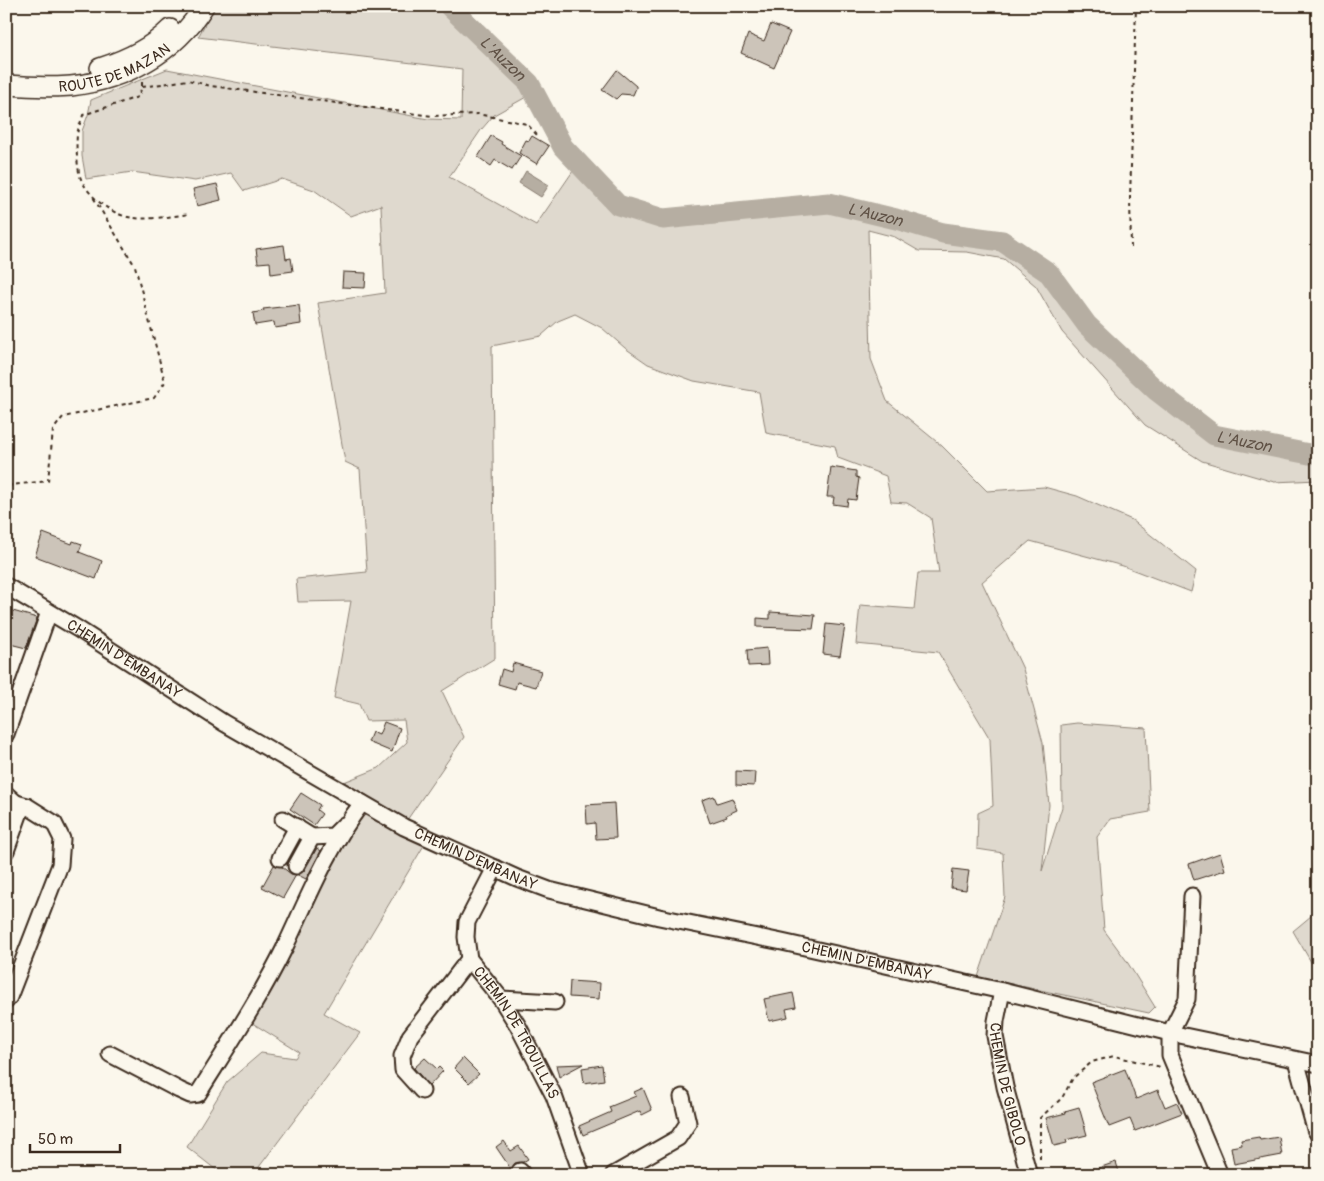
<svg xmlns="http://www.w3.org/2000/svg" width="1324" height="1181" font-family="Pangolin,sans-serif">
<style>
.green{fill:#dfd9ce;stroke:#8d8276}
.water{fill:#b6aea2;stroke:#85796d}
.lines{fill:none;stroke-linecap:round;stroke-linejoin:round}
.river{stroke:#b6aea2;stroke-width:21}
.building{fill:#ccc4b9;stroke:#3b2a1e}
.minor-casing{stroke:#3b2a1e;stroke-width:19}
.major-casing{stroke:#3b2a1e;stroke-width:22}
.path{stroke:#3b2a1e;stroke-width:2;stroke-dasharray:4 4;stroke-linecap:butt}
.minor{stroke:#fbf7ec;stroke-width:15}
.major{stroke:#fbf7ec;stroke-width:19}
.labels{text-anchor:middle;stroke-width:4;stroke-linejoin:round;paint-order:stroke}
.street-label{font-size:15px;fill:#3b2a1e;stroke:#fbf7ec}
.water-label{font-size:16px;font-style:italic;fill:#605246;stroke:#fbf7ec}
</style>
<rect width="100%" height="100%" fill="#fbf7ec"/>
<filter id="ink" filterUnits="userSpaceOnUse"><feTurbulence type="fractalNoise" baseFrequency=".02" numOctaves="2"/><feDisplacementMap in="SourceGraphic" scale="10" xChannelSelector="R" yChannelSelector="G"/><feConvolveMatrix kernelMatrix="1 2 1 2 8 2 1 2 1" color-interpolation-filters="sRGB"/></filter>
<g filter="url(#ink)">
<g class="green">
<path d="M215 6H439L525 87 528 96 494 115 481 130 449 177 536 225 573 171 616 212 662 224 831 207 941 237 1001 248 1045 277 1085 331 1156 395 1214 440 1310 460 1318 459V480L1274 482 1202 461 1145 425 1062 332 1036 286 1004 259 967 252 919 251 895 237 868 230 871 359 887 401 942 446 987 491 1044 487 1077 496 1132 520 1196 571 1191 592 1123 566 1030 541 982 582 1023 669 1043 743 1049 805 1042 871 1062 807 1061 725 1077 723 1146 728 1150 812 1110 819 1097 837 1104 930 1126 960 1155 1007 1149 1013 978 977 1005 897 1003 853 977 849 978 813 993 806 990 739 938 652 856 644 860 605 914 609 918 573H939L931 518 907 503 891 502 886 476 838 458 835 446 766 433 759 392 694 381 648 364 625 348 602 328 575 314 558 321 541 336 492 346 495 658 442 691 464 737 407 820 344 782 379 768 407 742 404 720 366 721 359 704 334 698 351 601 298 602 296 579 367 572 360 469 345 462 318 303 385 293 381 205 351 216 314 190 282 179 244 191 231 173 195 181 132 172 86 179 82 156V131L88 115 91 100 167 69 428 119 461 120 462 69 198 37Z"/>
<path d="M364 814 426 842 324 1013 360 1033 253 1175H230L220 1173 187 1147 227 1082 261 1053 295 1058 299 1052 249 1021 358 818Z"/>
<path d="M1317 911 1318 913V974L1293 931Z"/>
</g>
<path class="water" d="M526 171 549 185 541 197 519 183Z"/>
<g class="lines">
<path class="river" id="s1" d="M449 6 529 83 563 147 618 205 663 219 829 203 896 219 943 233 1002 241 1049 273 1087 325 1157 391 1214 435 1309 454 1318 453"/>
</g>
<g class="building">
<path d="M771 24 790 32 774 68 741 53 748 34 764 41Z"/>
<path d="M617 70 636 86V88L633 95 621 94 616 99 602 90Z"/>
<path d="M491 136 502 142 501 144 521 156 512 170 495 160 491 166 478 157Z"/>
<path d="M532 136 549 146 537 164 519 153 526 140 529 141Z"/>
<path d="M217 184 221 200 197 206 193 189Z"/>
<path d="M284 245 286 259 291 258 293 271 271 274 270 262 258 263 256 249Z"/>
<path d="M343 272 366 273 365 288 342 287Z"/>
<path d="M299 305 301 324 275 328 274 322 255 325 253 313 264 311 263 309Z"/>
<path d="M831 467 856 471V477L859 478 856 500 848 499 847 506 833 504 834 497H827Z"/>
<path d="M43 533 72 544 73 541 82 544 79 552 102 561 96 579 35 556Z"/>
<path d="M6 609 37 618 26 648 6 643Z"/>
<path d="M770 612 815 615 813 629 757 627V618L770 619Z"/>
<path d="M826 624 845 626 840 656 823 654Z"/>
<path d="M767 648 768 665 748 666 747 650Z"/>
<path d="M513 663 541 671 536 687 517 682 515 689 498 684 502 669 511 672Z"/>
<path d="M384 722 400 728 392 752 368 742 372 732 379 735Z"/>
<path d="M736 771 755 772 754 786 736 785Z"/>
<path d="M301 793 320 805 317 810 322 814 314 825 290 809Z"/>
<path d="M714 796 717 803 732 798 737 810 726 815 727 817 710 823 702 800Z"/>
<path d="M614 803 616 838 596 839 595 823 587 824 586 805Z"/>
<path d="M317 848 321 851 306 879 298 875 304 871Z"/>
<path d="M1220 853 1225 870 1194 880 1189 864Z"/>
<path d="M274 865 282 867 291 874 296 875 283 898 262 887Z"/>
<path d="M953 869 969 871 966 890 951 888Z"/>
<path d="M570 981 600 983 599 999 569 997Z"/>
<path d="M793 993 796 1007 786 1009 788 1017 769 1021 764 999Z"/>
<path d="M425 1058 437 1069 439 1067 443 1071 429 1086 414 1068Z"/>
<path d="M463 1058 479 1074 469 1083 454 1068Z"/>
<path d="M583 1064 564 1074 559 1077 556 1065Z"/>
<path d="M602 1065 604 1080 584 1083 582 1068Z"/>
<path d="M1125 1069 1136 1099 1158 1090 1165 1107 1177 1102 1182 1113 1135 1131 1130 1119 1109 1127 1091 1082Z"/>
<path d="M643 1088 652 1110 642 1115 640 1111 583 1135 579 1126 611 1112 609 1107 636 1096 634 1092Z"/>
<path d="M1079 1107 1087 1135 1066 1140 1067 1143 1054 1146 1046 1118 1066 1113 1065 1111Z"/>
<path d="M1259 1137 1260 1140 1279 1137 1282 1155 1234 1164 1231 1147 1242 1145 1241 1140Z"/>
<path d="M504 1141 511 1151 519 1146 528 1159 523 1162 515 1163 511 1169 496 1147Z"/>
<path d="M1116 1162 1120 1175H1085L1084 1173Z"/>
</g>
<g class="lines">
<g class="minor-casing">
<g id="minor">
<path id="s2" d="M6 586 78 629 224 723 404 827 517 878 549 890 659 917 782 942 1002 991 1170 1033 1318 1064"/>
<path d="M6 734 49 612"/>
<path d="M6 794 16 803 20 812 6 851"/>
<path d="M283 819 312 837 333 836 344 825"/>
<path d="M280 858 297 827"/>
<path d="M296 866 312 837"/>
<path id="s3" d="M495 868 467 922 466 937 469 959 501 999 518 1026 554 1096 582 1175"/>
<path d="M1192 896 1187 999 1170 1033V1055L1220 1175"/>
<path id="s4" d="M1002 991 996 1021 995 1036 1005 1087 1029 1175"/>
<path d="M501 999 555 1002"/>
<path d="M6 1001 9 997 60 865 62 839 54 823 27 806 16 803"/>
<path d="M110 1054 179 1090 190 1095 198 1094C228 1046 260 998 285 947 308 898 329 846 362 803"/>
<path d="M1296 1060 1315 1129 1318 1134"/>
<path d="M422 1091 403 1070 402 1056 410 1036 469 959"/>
<path d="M520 1171 523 1175"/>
<path d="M613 1175 678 1138 688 1123 682 1097"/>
</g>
</g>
<g class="major-casing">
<g id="major">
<path d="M100 68C125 60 151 48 170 29"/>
<path id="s5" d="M6 85C28 86 50 88 71 86 125 80 175 53 204 6"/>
</g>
</g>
<g class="path">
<path d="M142 82V87L138 97 83 115C82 120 79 125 78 130 75 140 77 170 81 179 89 197 110 213 128 217 144 221 173 216 190 214"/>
<path d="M142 87 188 80 211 86 432 116 478 114 527 124 537 135"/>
<path d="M1131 248 1130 198 1136 6"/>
<path d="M6 495 11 485 48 481 53 430 63 417 154 398 165 382 135 266 93 197"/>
<path d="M1040 1159V1118L1062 1098 1073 1078 1092 1062 1114 1056 1161 1067"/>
</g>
<use href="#minor" class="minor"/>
<use href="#major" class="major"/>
</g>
</g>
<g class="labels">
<g class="street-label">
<text dy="5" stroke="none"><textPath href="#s5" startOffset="112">ROUTE DE MAZAN</textPath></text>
<text dy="5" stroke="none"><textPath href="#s2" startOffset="139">CHEMIN D'EMBANAY</textPath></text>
<text dy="5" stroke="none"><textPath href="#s2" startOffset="544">CHEMIN D'EMBANAY</textPath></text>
<text dy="5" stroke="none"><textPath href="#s2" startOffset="949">CHEMIN D'EMBANAY</textPath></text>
<text dy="5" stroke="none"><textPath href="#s3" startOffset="186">CHEMIN DE TROUILLAS</textPath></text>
<text dy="5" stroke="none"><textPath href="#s4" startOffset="95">CHEMIN DE GIBOLO</textPath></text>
</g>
<g class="water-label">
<text dy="6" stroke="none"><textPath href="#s1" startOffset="75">L'Auzon</textPath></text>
<text dy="6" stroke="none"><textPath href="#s1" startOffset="525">L'Auzon</textPath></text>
<text dy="6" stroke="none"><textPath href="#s1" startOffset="975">L'Auzon</textPath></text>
</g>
</g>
<rect width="1324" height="1181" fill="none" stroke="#fbf7ec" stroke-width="25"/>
<rect x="12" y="12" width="1299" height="1156" fill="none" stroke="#3b2a1e" stroke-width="2" filter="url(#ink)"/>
<path d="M30 1144v8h90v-8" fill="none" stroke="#3b2a1e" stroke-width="2.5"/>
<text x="38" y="1144" font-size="15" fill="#3b2a1e" stroke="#fbf7ec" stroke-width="4" paint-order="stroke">50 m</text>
</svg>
